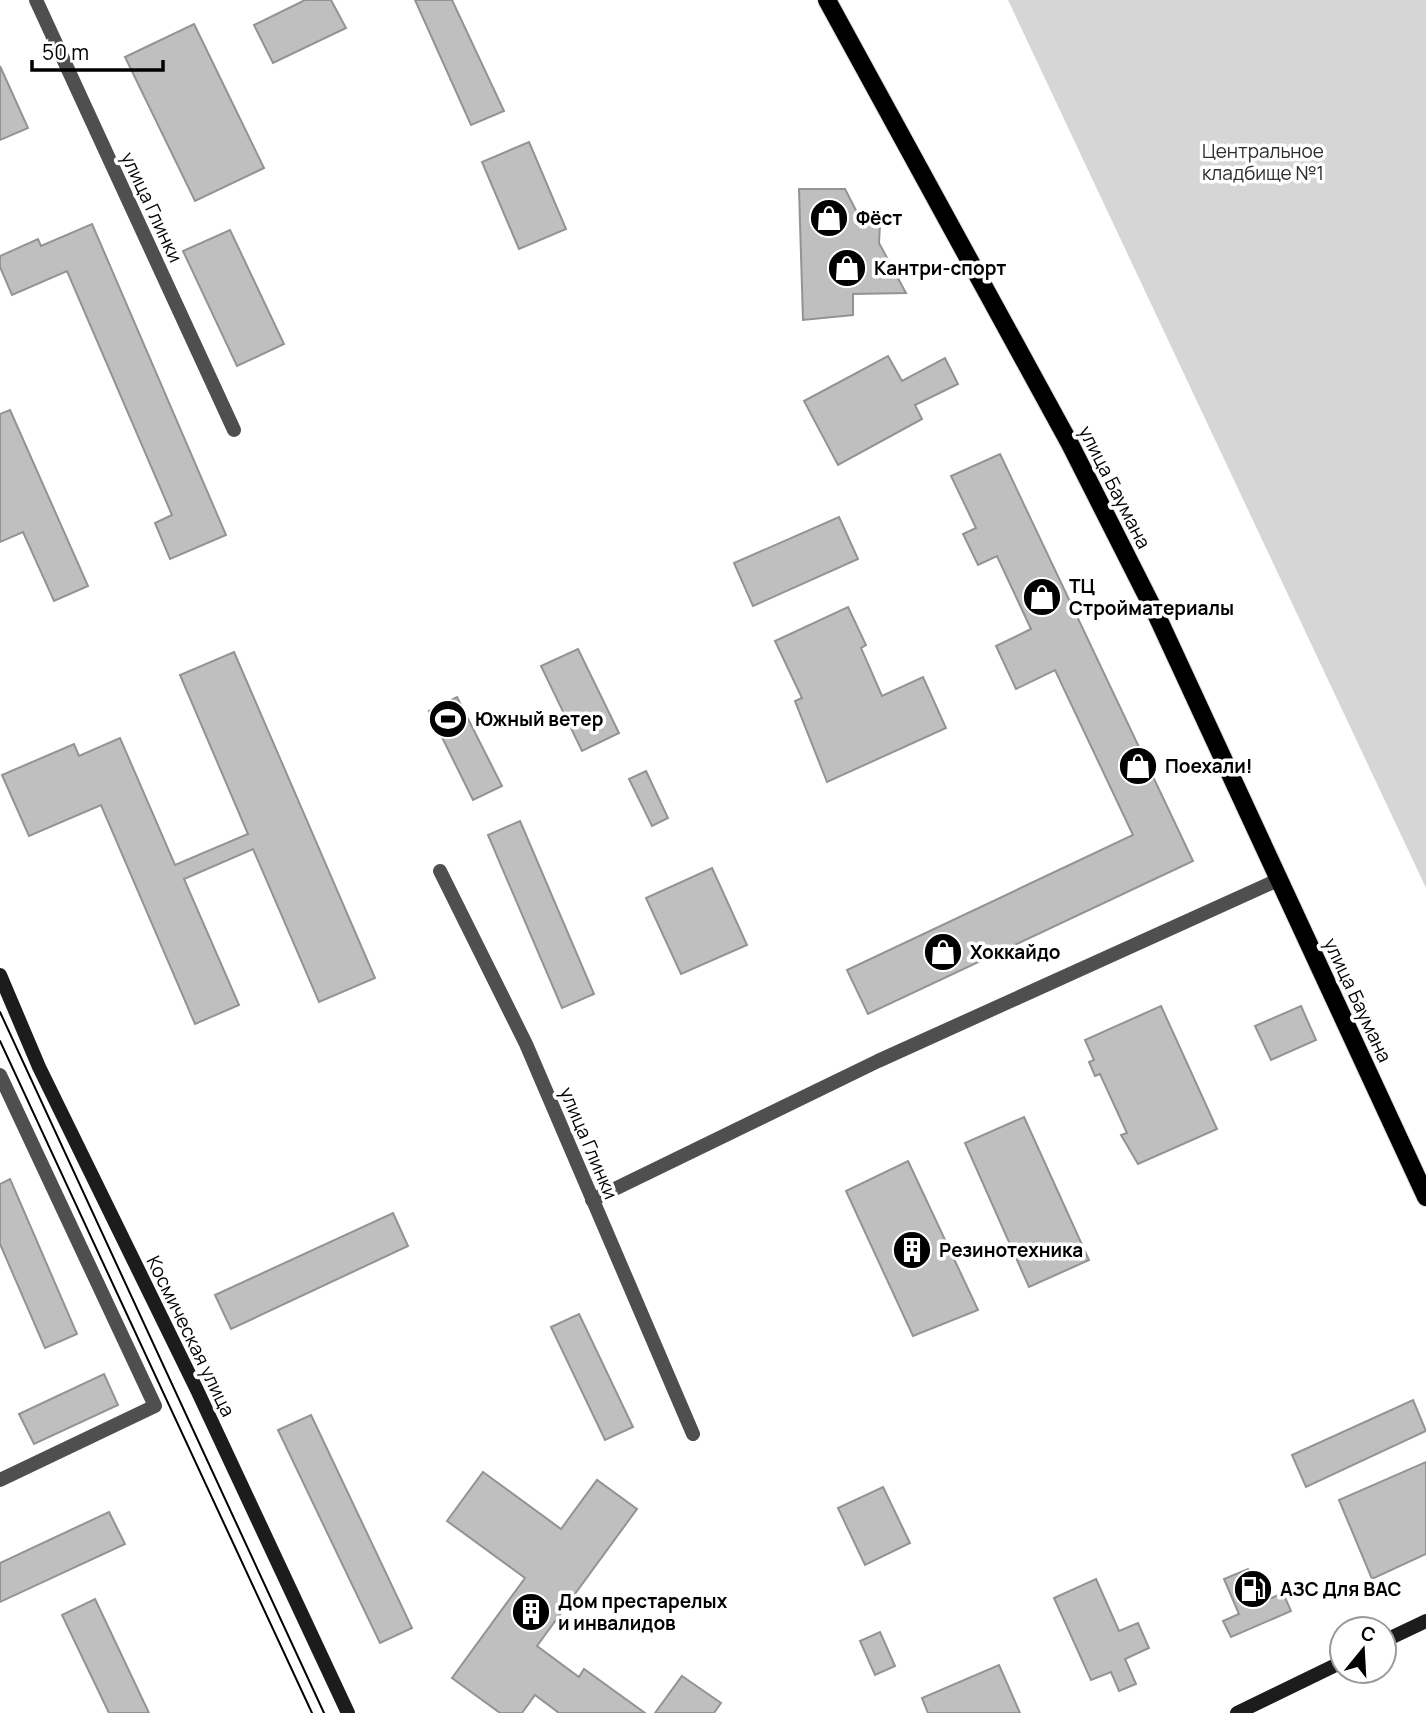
<svg xmlns="http://www.w3.org/2000/svg" width="1426" height="1713" font-family="Manrope,sans-serif">
<style>
.green{fill:#d6d6d6}
.building{fill:#bfbfbf;stroke:#939393;stroke-width:2}
.lines{fill:none;stroke-linecap:round;stroke-linejoin:round}
.primary-casing{stroke:#dbdbdb;stroke-width:20}
.street{stroke:#4f4f4f;stroke-width:14}
.secondary{stroke:#1c1c1c;stroke-width:14}
.primary{stroke:#000;stroke-width:18}
.tram{stroke:#000;stroke-width:2}
.labels{text-anchor:middle;stroke-width:7;stroke-linejoin:round;paint-order:stroke}
.park-label{font-size:19px;fill:#2d2d2d;stroke:#fff}
.street-label{font-size:19px;fill:#000;stroke:#fff}
.poi-label{font-size:19px;font-weight:bold;fill:#000;stroke:#fff;text-anchor:start}
</style>
<rect width="100%" height="100%" fill="#fff"/>
<path class="green" d="M1008 0H1426V888Z"/>
<g class="building">
<path d="M305 0H331L346 28 273 63 254 25Z"/>
<path d="M415 0H452L504 111 471 125Z"/>
<path d="M194 24 264 168 195 201 125 57Z"/>
<path d="M0 66 28 128 0 140Z"/>
<path d="M529 142 566 229 519 249 482 162Z"/>
<path d="M799 189H845L863 224H880L879 243 906 293 853 294V315L803 320Z"/>
<path d="M92 224 226 535 170 559 155 523 172 515 67 271 12 295 0 267V256L38 239 41 246Z"/>
<path d="M230 230 284 344 237 366 183 251Z"/>
<path d="M888 356 902 381 945 358 958 384 915 405 922 419 838 465 804 401Z"/>
<path d="M10 410 88 586 54 601 23 532 0 542V414Z"/>
<path d="M1000 454 1193 861 868 1014 847 970 1133 835 1055 670 1016 689 996 646 1031 629 997 556 978 565 963 534 976 528 951 476Z"/>
<path d="M839 517 858 559 753 606 734 563Z"/>
<path d="M848 607 866 645 861 648 882 696 923 677 946 728 827 782 795 701 802 698 775 641Z"/>
<path d="M578 649 619 733 582 751 541 666Z"/>
<path d="M234 652 375 978 319 1002 253 849 184 879 239 1005 195 1024 101 805 29 836 2 775 74 744 79 756 120 738 175 865 248 834 180 675Z"/>
<path d="M457 697 502 786 473 800 429 711Z"/>
<path d="M646 771 668 818 652 826 629 779Z"/>
<path d="M520 821 594 994 562 1008 488 835Z"/>
<path d="M712 868 747 945 681 974 646 898Z"/>
<path d="M1161 1006 1217 1129 1138 1164 1121 1135 1127 1133 1100 1074 1095 1076 1089 1062 1094 1060 1085 1040Z"/>
<path d="M1301 1006 1316 1040 1271 1060 1255 1026Z"/>
<path d="M1024 1117 1089 1260 1029 1287 965 1143Z"/>
<path d="M908 1161 978 1310 913 1336 846 1191Z"/>
<path d="M10 1179 77 1334 45 1348 0 1244V1184Z"/>
<path d="M393 1213 408 1246 231 1329 215 1295Z"/>
<path d="M579 1314 633 1427 605 1440 551 1327Z"/>
<path d="M104 1374 118 1405 34 1444 19 1414Z"/>
<path d="M1413 1400 1426 1431 1306 1487 1292 1455Z"/>
<path d="M311 1415 412 1628 380 1643 278 1430Z"/>
<path d="M1426 1462V1554L1372 1579 1339 1500Z"/>
<path d="M483 1472 561 1529 597 1480 637 1509 537 1646 579 1677 584 1669 645 1713H559L535 1695 522 1713H500L452 1678 525 1578 447 1521Z"/>
<path d="M883 1487 910 1543 865 1565 838 1508Z"/>
<path d="M109 1512 125 1544 0 1602V1563Z"/>
<path d="M1248 1569 1262 1602 1283 1593 1291 1611 1231 1637 1223 1621 1239 1614 1224 1579Z"/>
<path d="M1096 1579 1119 1631 1138 1623 1149 1648 1125 1659 1136 1684 1119 1691 1111 1672 1091 1680 1054 1598Z"/>
<path d="M95 1599 149 1713H109L62 1615Z"/>
<path d="M880 1632 895 1666 875 1675 860 1641Z"/>
<path d="M999 1665 1020 1713H928L922 1698Z"/>
<path d="M682 1676 721 1703 714 1713H655Z"/>
</g>
<g class="lines">
<g class="primary-casing">
<path id="primary" d="M827 0 1070 444 1157 616 1426 1197"/>
</g>
<g class="street">
<path d="M36 0 234 430"/>
<path d="M440 871 526 1044 693 1434"/>
<path d="M0 1075 155 1406 0 1480"/>
<path d="M592 1200 878 1061 1280 879"/>
</g>
<g class="secondary">
<path d="M0 975 39 1067 197 1390 348 1713"/>
<path d="M1384 1641 1426 1621"/>
<path d="M1237 1713 1342 1662"/>
</g>
<use href="#primary" class="primary"/>
<g class="tram">
<path d="M0 1012 324 1713"/>
<path d="M0 1041 312 1713"/>
</g>
</g>
<defs>
<g id="shop-disc" transform="scale(2.0125)"><circle r="9.5" fill="#000" stroke="#fff"/><path d="M-5-2.5h2.3a2.7 3.5 0 0 1 5.4 0H5L5.5 6h-11ZM-1.5-2.5h3a1.5 2.3 0 0 0-3 0Z" fill="#fff"/></g>
<g id="stadium-disc" transform="scale(2.0125)"><circle r="9.5" fill="#000" stroke="#fff"/><path d="M0-5a6.5 5 0 1 0 0 10a6.5 5 0 1 0 0-10ZM-3.5-1.8h7v3.6h-7Z" fill="#fff"/></g>
<g id="building-disc" transform="scale(2.0125)"><circle r="9.5" fill="#000" stroke="#fff"/><path d="M-4-6H4V6H1V3H-1V6H-4ZM-2.5-4.3h1.7v1.8h-1.7ZM.8-4.3h1.7v1.8H.8ZM-2.5-1h1.7V.8h-1.7ZM.8-1h1.7V.8H.8Z" fill="#fff"/></g>
<g id="fuel-disc" transform="scale(2.0125)"><circle r="9.5" fill="#000" stroke="#fff"/><path d="M-5.5-6h7V0h2V4h1.3V-2.5L3-4.5l.8-.8L6-3V5H2.5V1h-1V6h-7ZM-4.2-4.7v3.2H.2V-4.7Z" fill="#fff"/></g>
</defs>
<g fill-rule="evenodd">
<use href="#shop-disc" x="829" y="218"/>
<use href="#shop-disc" x="847" y="268"/>
<use href="#shop-disc" x="1042" y="597"/>
<use href="#stadium-disc" x="448" y="719"/>
<use href="#shop-disc" x="1138" y="766"/>
<use href="#shop-disc" x="943" y="952"/>
<use href="#building-disc" x="912" y="1250"/>
<use href="#fuel-disc" x="1253" y="1589"/>
<use href="#building-disc" x="531" y="1612"/>
</g>
<g class="labels">
<g class="park-label">
<text x="1263" y="158">Центральное<tspan x="1263" dy="22">кладбище №1</tspan></text>
</g>
<g class="street-label">
<text transform="translate(152 207) rotate(65)" y="7">улица Глинки</text>
<text transform="translate(1115 487) rotate(63)" y="7">улица Баумана</text>
<text transform="translate(1358 1000) rotate(65)" y="7">улица Баумана</text>
<text transform="translate(589 1143) rotate(67)" y="7">улица Глинки</text>
<text transform="translate(191 1336) rotate(64)" y="7">Космическая улица</text>
</g>
<g class="poi-label">
<text x="856" y="225">Фёст</text>
<text x="874" y="275">Кантри-спорт</text>
<text x="1069" y="593">ТЦ<tspan x="1069" dy="22">Стройматериалы</tspan></text>
<text x="475" y="726">Южный ветер</text>
<text x="1165" y="773">Поехали!</text>
<text x="970" y="959">Хоккайдо</text>
<text x="939" y="1257">Резинотехника</text>
<text x="1280" y="1596">АЗС Для ВАС</text>
<text x="558" y="1608">Дом престарелых<tspan x="558" dy="22">и инвалидов</tspan></text>
</g>
</g>
<g transform="translate(1363 1650) rotate(18)"><circle r="33" fill="#ffffff" stroke="#999999" stroke-width="2"/>
<path d="M0-5L12 26L0 18L-12 26Z" fill="#000000"/>
<text y="-10" font-size="19" font-weight="bold" text-anchor="middle" fill="#000000">С</text>
</g>
<path d="M32 60v10h131v-10" fill="none" stroke="#000000" stroke-width="3.5"/>
<text x="42" y="60" font-size="21" fill="#000000" stroke="#ffffff" stroke-width="5" paint-order="stroke">50 m</text>
</svg>
